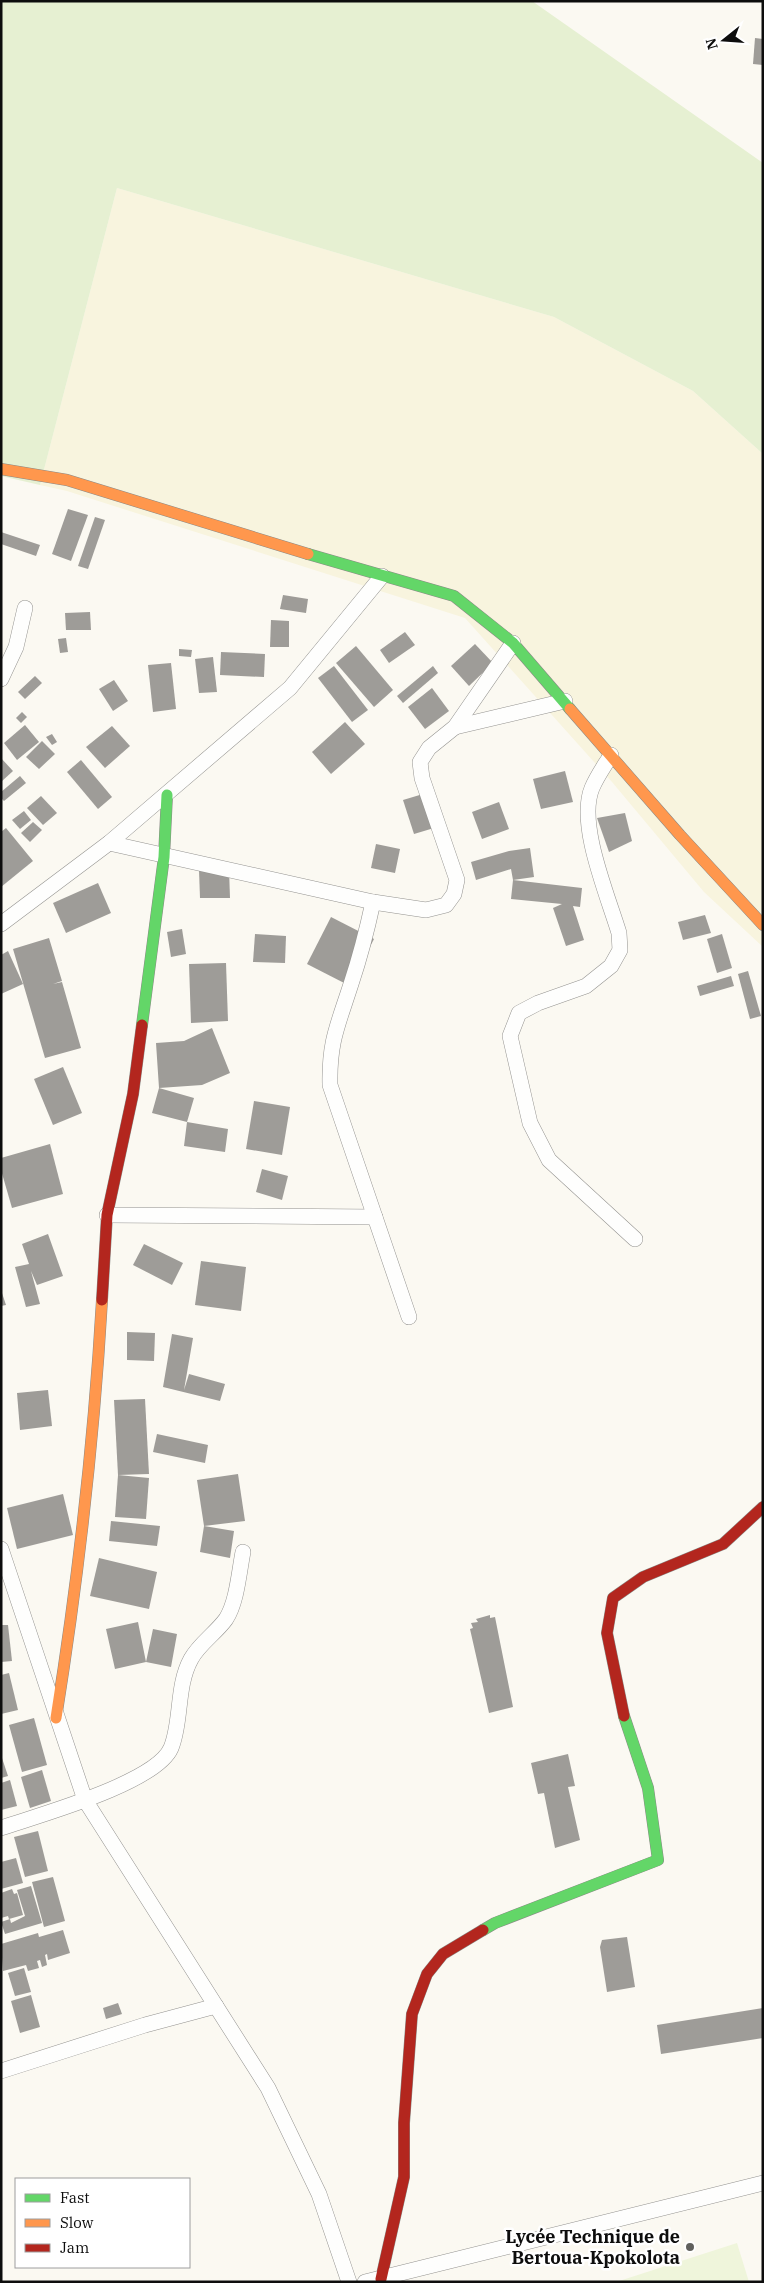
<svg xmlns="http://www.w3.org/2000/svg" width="764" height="2283" font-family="'IBM Plex Serif',serif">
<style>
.farmland{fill:#f8f4de}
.green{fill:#e6f0d2}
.pitch{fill:#eff5db}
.building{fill:#9e9c98}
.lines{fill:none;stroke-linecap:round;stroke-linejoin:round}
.street-casing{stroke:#949390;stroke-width:16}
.fast-casing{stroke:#8b8a87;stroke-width:12}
.slow-casing{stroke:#8b8a87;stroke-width:12}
.jam-casing{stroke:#8b8a87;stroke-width:12}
.street{stroke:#fefefd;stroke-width:15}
.fast{stroke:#63d668;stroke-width:11}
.slow{stroke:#ff974d;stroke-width:11}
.jam{stroke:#b3261e;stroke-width:11}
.poi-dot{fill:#60605d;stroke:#fff;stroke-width:2}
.labels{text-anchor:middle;stroke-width:5;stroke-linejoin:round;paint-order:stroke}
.poi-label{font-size:18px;font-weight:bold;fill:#0d0d0d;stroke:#fff;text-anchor:end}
</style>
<rect width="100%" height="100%" fill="#fbf9f2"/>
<path class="farmland" d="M117 188 554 317 693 391 763 454V947L704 892 612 782 465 618 67 491 40 485Z"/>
<path class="green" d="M1 1H532L763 163V454L693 391 554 317 117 188 40 485 1 476Z"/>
<path class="pitch" d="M737 2243 749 2282H616Z"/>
<g class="building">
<path d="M755 38 763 39V65L753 64Z"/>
<path d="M68 509 88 515 71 561 52 554Z"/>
<path d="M95 517 105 520 88 569 78 566Z"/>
<path d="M1 532 40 545 36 556 1 544Z"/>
<path d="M283 595 308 599 306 613 280 609Z"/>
<path d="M90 612 91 630H66L65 613Z"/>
<path d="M271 620 289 621V647H270Z"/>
<path d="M405 632 415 645 389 663 380 650Z"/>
<path d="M66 638 68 652 60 653 58 639Z"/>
<path d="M475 644 493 663 469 686 451 666Z"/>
<path d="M356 646 393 690 374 707 336 663Z"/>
<path d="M179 649 192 650 191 657 179 656Z"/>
<path d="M221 652 265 654 264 677 220 675Z"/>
<path d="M213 657 217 692 199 693 195 659Z"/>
<path d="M171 663 176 709 153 712 148 665Z"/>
<path d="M334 666 368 710 352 722 318 678Z"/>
<path d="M433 666 438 673 403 703 397 696Z"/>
<path d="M35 676 42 683 25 699 18 692Z"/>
<path d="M114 680 128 701 113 711 99 689Z"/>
<path d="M432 688 449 711 425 729 408 707Z"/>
<path d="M22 712 27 717 21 723 16 718Z"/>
<path d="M345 722 365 744 331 774 312 752Z"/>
<path d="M25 725 39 742 17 760 4 743Z"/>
<path d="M112 726 130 746 105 768 86 747Z"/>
<path d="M52 734 57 742 52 745 46 737Z"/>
<path d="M42 741 55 754 39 769 26 757Z"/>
<path d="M1 758 13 771 1 782Z"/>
<path d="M81 760 112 797 98 809 67 772Z"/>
<path d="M565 771 573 802 541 809 533 779Z"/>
<path d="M20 776 26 783 4 801 1 798V792Z"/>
<path d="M423 794 434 828 414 834 403 800Z"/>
<path d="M41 796 57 813 43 825 27 808Z"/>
<path d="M499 802 509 829 482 839 472 812Z"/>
<path d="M24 811 31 820 20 829 12 820Z"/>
<path d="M625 813 632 841 609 852 597 818Z"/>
<path d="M33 822 42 830 30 842 21 833Z"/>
<path d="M6 828 33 861 1 887V832Z"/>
<path d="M376 844 400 849 395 873 371 868Z"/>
<path d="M530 848 534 877 513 880 582 888 580 907 573 906 584 940 566 946 553 908 562 904 511 899 513 880 511 869 476 880 471 862 509 851Z"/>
<path d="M229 869 230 898H200L199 870Z"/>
<path d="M98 883 111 913 66 933 53 903Z"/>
<path d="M705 915 711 933 683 940 678 922Z"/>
<path d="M331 917 374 939 350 986 307 964Z"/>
<path d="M182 929 186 954 171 957 167 932Z"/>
<path d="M255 934 286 936 285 963 253 962Z"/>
<path d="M722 934 732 968 717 973 707 939Z"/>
<path d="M49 938 62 981 53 984 62 982 81 1048 45 1058 13 949Z"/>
<path d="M8 951 23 984 1 994V955Z"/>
<path d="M226 963 228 1021 191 1023 189 964Z"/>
<path d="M748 971 761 1016 750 1019 738 974Z"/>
<path d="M731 976 734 986 700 996 697 986Z"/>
<path d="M212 1028 230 1073 202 1085 159 1088 194 1098 187 1122 228 1129 225 1152 184 1146 187 1122 152 1113 159 1088 156 1043 184 1041Z"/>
<path d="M63 1067 82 1113 53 1125 34 1079Z"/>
<path d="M254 1101 290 1107 282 1155 246 1149Z"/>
<path d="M50 1144 63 1194 12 1208 1 1170V1158Z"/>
<path d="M262 1169 288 1176 282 1200 256 1192Z"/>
<path d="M48 1234 63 1276 37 1285 31 1271 40 1304 26 1307 15 1267 29 1264 22 1244Z"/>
<path d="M144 1244 183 1263 172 1285 133 1265Z"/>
<path d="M201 1261 246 1267 241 1311 195 1305Z"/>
<path d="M1 1290 6 1305 1 1306Z"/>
<path d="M127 1332 155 1333 154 1361 127 1360Z"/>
<path d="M172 1334 193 1338 184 1390 189 1374 225 1384 220 1401 163 1387Z"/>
<path d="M48 1390 52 1426 20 1430 17 1393Z"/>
<path d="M145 1399 149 1474 118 1475 114 1400Z"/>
<path d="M157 1434 208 1445 205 1463 153 1452Z"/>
<path d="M238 1474 245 1521 204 1526 197 1480Z"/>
<path d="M118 1475 149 1478 146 1519 115 1517Z"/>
<path d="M63 1494 73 1535 17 1549 7 1508Z"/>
<path d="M111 1521 160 1526 157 1546 109 1541Z"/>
<path d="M204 1526 234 1531 230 1558 200 1552Z"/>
<path d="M99 1558 157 1572 149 1609 90 1596Z"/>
<path d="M490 1615V1618L495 1617 513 1707 489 1713 470 1629 473 1628 471 1623 478 1622 476 1619Z"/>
<path d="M138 1622 146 1662 153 1629 177 1634 171 1667 146 1662 115 1669 106 1629Z"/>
<path d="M1 1625H8L12 1661 1 1662Z"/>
<path d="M9 1673 18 1710 1 1714V1675Z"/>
<path d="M34 1718 47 1765 22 1772 9 1725Z"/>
<path d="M568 1754 575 1786 568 1787 580 1840 555 1848 544 1793 538 1794 531 1763Z"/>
<path d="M1 1755 8 1776 1 1778Z"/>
<path d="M42 1770 51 1801 30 1808 21 1777Z"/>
<path d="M10 1780 17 1806 1 1810V1783Z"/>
<path d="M38 1831 48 1871 25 1877 14 1837Z"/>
<path d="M16 1858 23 1883 1 1889V1862Z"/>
<path d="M53 1877 65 1921 44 1927 32 1882Z"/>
<path d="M31 1886 42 1923 5 1934 1 1922 10 1919 11 1923 25 1916 17 1890Z"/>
<path d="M12 1889 14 1894 17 1893 23 1915 9 1919 8 1916 1 1918V1893Z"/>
<path d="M63 1930 70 1953 48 1960 47 1954 45 1955 47 1965 42 1967 40 1960 37 1961 39 1968 28 1971 26 1965 3 1971 1 1944 38 1933 39 1937Z"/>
<path d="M627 1937 635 1987 607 1992 600 1947 602 1940Z"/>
<path d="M24 1968 31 1992 15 1996 8 1973Z"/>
<path d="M31 1995 40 2027 20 2033 11 2001Z"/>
<path d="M118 2003 122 2014 106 2019 103 2008Z"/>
<path d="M763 2008V2038L661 2054 657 2025Z"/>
</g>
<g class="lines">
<g class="street-casing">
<g id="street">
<path d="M1 679 16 647 25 608"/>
<path d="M455 727 565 701"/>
<path d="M611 755C605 765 597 776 592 788 577 824 608 896 619 933L620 950 611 966 586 986 538 1003 519 1013 510 1036 530 1123 549 1160 635 1239"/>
<path d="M109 843 373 902 426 910 446 905 454 894 457 880 422 778 420 762 429 748 455 727 513 643"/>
<path d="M373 902C367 930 360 957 351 984 338 1025 329 1041 330 1085L409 1317"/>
<path d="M1 924 109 843 290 688 382 576"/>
<path d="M107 1215 375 1217"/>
<path d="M1 1549 85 1800 268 2088 319 2194 349 2282"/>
<path d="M1 1828C39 1815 156 1783 171 1748 182 1722 176 1686 191 1659 199 1644 216 1633 226 1619 237 1602 239 1572 243 1552"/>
<path d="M1 2071 145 2025 216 2006"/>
<path d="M365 2282 763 2183"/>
</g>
</g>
<g class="fast-casing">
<g id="fast">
<path d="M308 554 454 596 513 643 570 709"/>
<path d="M142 1025 164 857 167 795"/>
<path d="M483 1930 495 1923 658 1860 648 1788 624 1716"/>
</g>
</g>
<g class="slow-casing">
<g id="slow">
<path d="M1 469 67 480 308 554"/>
<path d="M570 709 680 835 763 925"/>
<path d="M56 1718C78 1580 94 1440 102 1300"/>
</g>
</g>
<g class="jam-casing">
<g id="jam">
<path d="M102 1300 107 1215 133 1094 142 1025"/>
<path d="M624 1716 607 1633 613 1598 643 1577 723 1544 763 1507"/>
<path d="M381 2279 404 2177V2123L412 2014 427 1974 443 1954 483 1930"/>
</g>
</g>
<use href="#street" class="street"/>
<use href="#fast" class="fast"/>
<use href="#slow" class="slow"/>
<use href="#jam" class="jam"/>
</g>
<circle class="poi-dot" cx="690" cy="2247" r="5"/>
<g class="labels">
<g class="poi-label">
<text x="680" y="2243">Lycée Technique de<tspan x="680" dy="21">Bertoua-Kpokolota</tspan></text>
</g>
</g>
<rect width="764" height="2283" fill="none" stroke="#0d0d0d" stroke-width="5"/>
<rect x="15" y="2178" width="175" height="90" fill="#ffffff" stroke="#9e9e9e"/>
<rect x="25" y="2194" width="25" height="8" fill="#63d668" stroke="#9e9e9e"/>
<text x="60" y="2203" font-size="15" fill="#0d0d0d">Fast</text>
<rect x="25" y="2219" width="25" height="8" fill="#ff974d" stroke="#9e9e9e"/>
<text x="60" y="2228" font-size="15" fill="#0d0d0d">Slow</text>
<rect x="25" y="2244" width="25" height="8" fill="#b3261e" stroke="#9e9e9e"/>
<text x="60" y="2253" font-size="15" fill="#0d0d0d">Jam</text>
<g transform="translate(724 40) rotate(253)" stroke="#ffffff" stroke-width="4" paint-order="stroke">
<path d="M0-4L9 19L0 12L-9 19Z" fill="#0d0d0d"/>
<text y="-8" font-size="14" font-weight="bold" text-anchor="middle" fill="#0d0d0d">N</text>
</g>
</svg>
